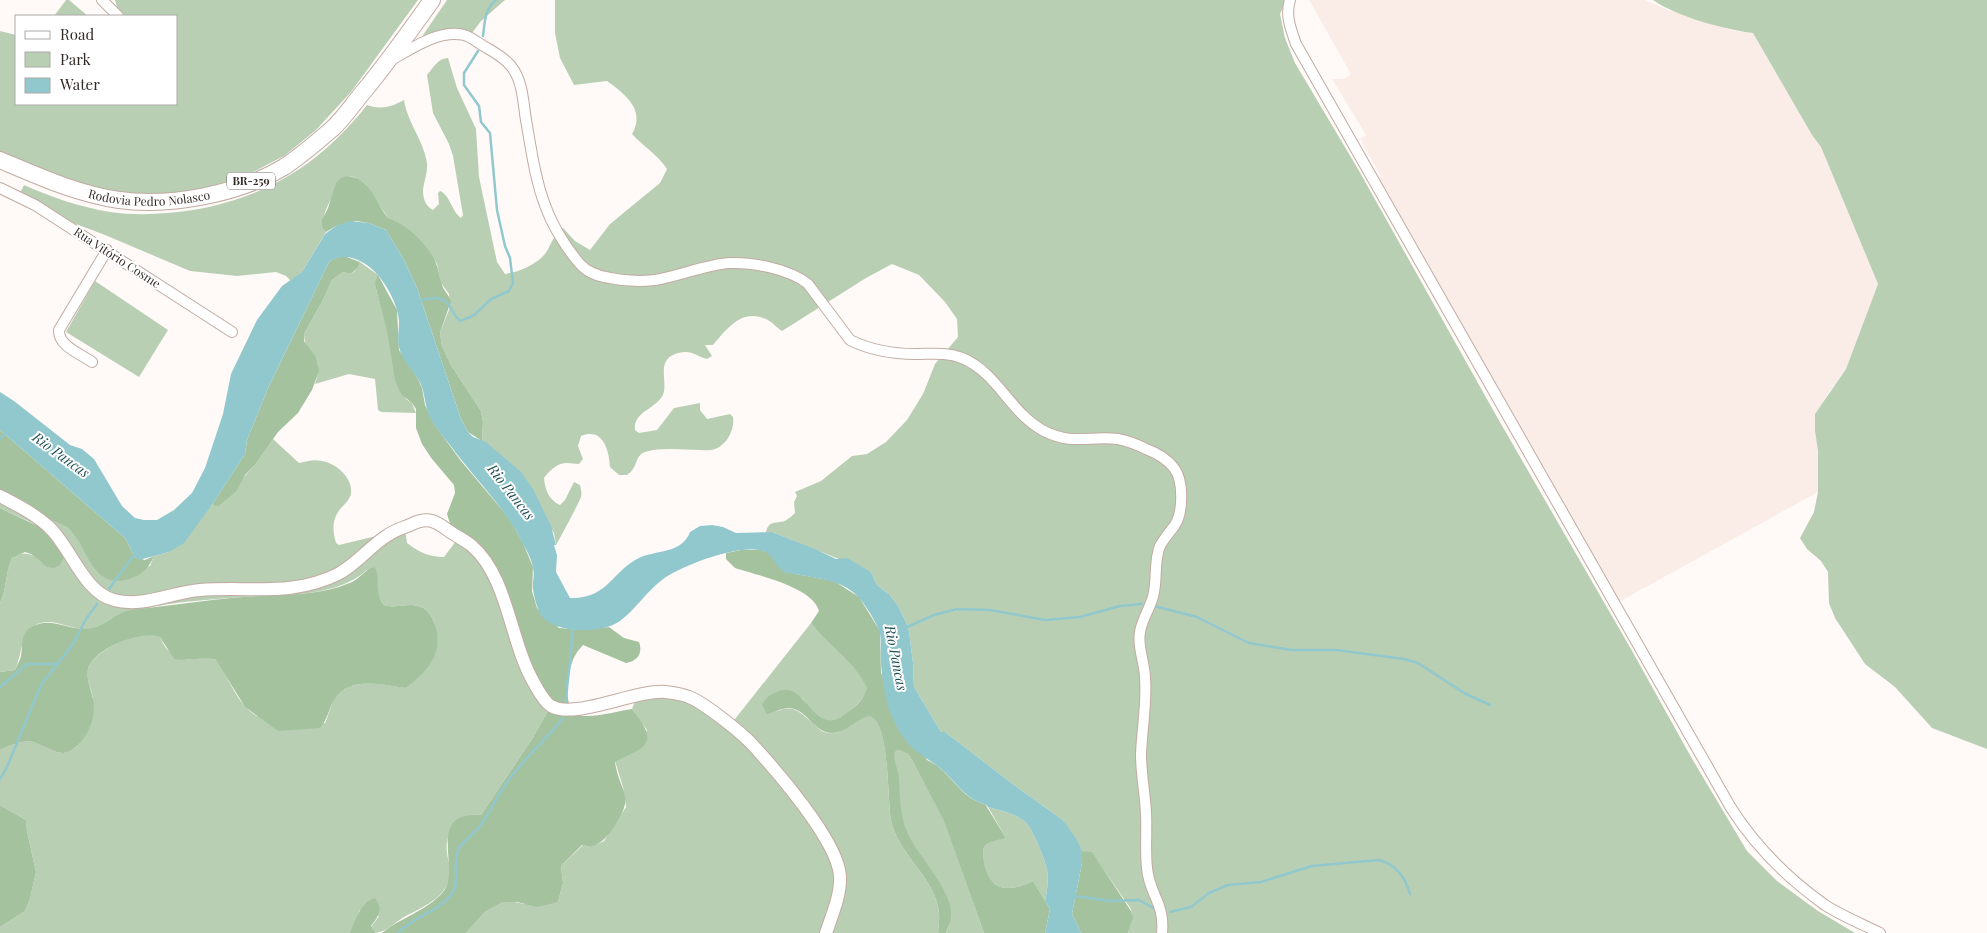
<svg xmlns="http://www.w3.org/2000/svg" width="1987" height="933" font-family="'Playfair Display',serif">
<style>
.built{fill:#faede8}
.green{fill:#b9cfb4}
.forest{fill:#a5c29f}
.water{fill:#91c8cd}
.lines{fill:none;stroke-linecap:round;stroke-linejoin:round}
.stream{stroke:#91c8cd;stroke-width:2.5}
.minor-casing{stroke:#c1aba2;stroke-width:12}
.tertiary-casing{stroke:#c1aba2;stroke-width:14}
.trunk-casing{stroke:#c1aba2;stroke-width:18}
.minor{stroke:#fff;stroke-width:10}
.tertiary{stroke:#fff;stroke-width:12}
.trunk{stroke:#fff;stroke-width:16}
.labels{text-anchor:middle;stroke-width:4;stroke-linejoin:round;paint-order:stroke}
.shield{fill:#fff;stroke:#706a67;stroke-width:1}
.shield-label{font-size:11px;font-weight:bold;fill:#322a26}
.street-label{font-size:12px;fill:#322a26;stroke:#fff}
.water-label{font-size:14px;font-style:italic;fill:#1f5054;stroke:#fff}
</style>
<rect width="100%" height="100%" fill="#fffaf8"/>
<path class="built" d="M1309 0H1645L1668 10 1735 31 1753 33 1812 135 1821 147 1878 284 1846 369 1827 395 1815 431 1818 451V492L1617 603 1374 180 1381 176 1360 139 1366 135 1332 79H1344L1351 74Z"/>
<g class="green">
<path d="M66 0H69L88 16H54Z"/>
<path d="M115 0H418L351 92 316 130 284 156 232 183 172 197 104 193 0 157V31L16 35V104H176V16H118L119 14Z"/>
<path d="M447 0H505L481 21 469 37 439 34 421 38Z"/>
<path d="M555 0H1286L1280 14 1285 38 1295 63 1358 169 1497 417 1631 649 1691 757 1747 851 1777 881 1818 911 1855 933H1128L1132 920 1131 909 1092 853 1082 851 1063 820 1014 785 945 732H941L914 687 913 663 909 631 906 622 898 606 890 595 877 585 871 572 772 532H766C769 520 775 524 785 521 788 519 792 516 795 513L794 502 797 496 795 492 821 481 852 456 867 454 886 442 907 420 923 394 935 364 958 337 957 319 945 302 919 275 892 264 866 278 782 331C776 327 771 321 766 319 741 308 727 329 713 345H705L712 356 707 359C699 357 692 351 684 352 650 356 672 385 661 398 652 410 633 413 635 430L639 433 657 430 674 408 700 403V410L707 419 730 414 733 417C735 429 727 445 715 449 711 451 704 450 700 450 683 450 662 447 645 452 634 456 639 467 627 475H619L610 467C609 450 603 427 581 436L578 446 583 459 579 464C575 464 571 463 567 463 558 462 548 472 544 478 545 490 549 500 560 505L565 500 574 482 580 485C581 489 582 493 581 497 580 501 558 542 556 545L554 533 498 453 482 441 483 422 481 411 451 365 442 346 440 333 450 307 449 294 441 283 437 264 421 242 400 224 388 218 366 185 354 177 347 176C337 190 316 216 326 232L302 272 291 281 286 276 276 272 237 276 190 271 105 235 36 209 17 199 24 185C51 197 80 207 110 212 139 216 165 214 193 210 268 197 320 164 367 105 381 110 391 107 404 100 407 122 424 141 427 163 428 172 424 181 423 190 423 198 425 206 433 210L439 204 438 193 440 191C450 195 451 210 461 218L463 215 453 156 449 144 433 113 427 75C433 68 438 58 448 58L457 88 476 129 479 177 497 262 505 274C519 272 539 264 547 251 552 242 554 235 563 228L575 241 590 250 610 224 660 183 667 169C658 155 643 146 632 134 646 110 625 94 607 81L574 85 560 58 555 33Z"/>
<path d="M1653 0H1987V749L1932 728 1895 687 1865 664 1835 618 1829 603 1828 572 1821 561 1807 549 1800 538 1814 512 1818 492V451L1815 431V414L1846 369 1878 284 1821 147 1812 135 1753 33C1723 29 1678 17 1653 0Z"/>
<path d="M360 262 378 275 376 289 406 399 412 403 416 413 381 412 378 410 375 379 349 374 315 384C326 355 304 355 304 334L324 298 332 280 343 272 350 274 355 271Z"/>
<path d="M95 281 168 330 139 377 66 332Z"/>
<path d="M273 439 299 463C307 461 314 459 322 461 336 463 353 478 351 493 350 499 346 503 342 507 332 518 332 529 336 543L339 545 405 529 407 543C419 552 429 557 444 557L459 537 480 557 542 684 553 702 532 739 481 815C471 814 464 815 457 823 434 849 458 864 447 885 439 901 419 909 404 917 394 923 386 933 374 933L371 927 379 916 360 910 350 933H0V927L25 911 30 899 36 872 27 831 26 820 0 805V750C10 746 21 740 33 742 45 744 58 759 72 750 75 748 80 743 82 739 85 733 94 706 93 699 92 688 84 677 89 666 94 651 140 630 155 634 162 636 162 643 166 648 170 653 176 657 181 660L208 658 216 660C230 678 236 704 257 716L325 723C329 715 330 705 335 698 354 675 382 685 406 688 428 672 445 649 434 622 431 615 427 608 418 606 407 603 395 609 384 605L377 593 378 579 367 570C334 599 285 593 244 597 215 599 185 601 157 606 150 607 144 610 138 610 134 611 131 610 127 611 114 614 105 625 93 628 74 634 52 614 34 626 20 635 22 656 15 670L0 672V603C7 589 5 574 12 558 25 550 32 553 42 563L39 526 0 508V495L68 528 75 535 96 570 150 566 154 556 169 552 212 505 218 507 236 492 241 480 255 465Z"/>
<path d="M811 623C827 646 855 661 868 688 863 701 839 727 824 720 814 716 808 706 802 698L775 712C795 703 800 713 815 725 818 728 821 731 824 732 843 738 853 719 870 715 890 723 887 799 891 820 897 852 931 875 938 906 940 915 939 924 938 933H466L485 912 503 902 510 901 524 904 558 902 563 883 561 866 583 845 591 847 604 841 626 807 623 787 615 761 633 752 647 730 632 709 637 696 685 695 732 719H735Z"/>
<path d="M899 750 908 754 912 760 944 820 984 933H946C948 928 950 923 950 918 952 880 913 858 903 824 897 802 897 777 894 755L895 752Z"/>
<path d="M988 807C999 810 1014 813 1024 821 1032 826 1045 860 1047 870 1049 880 1047 891 1045 901L1033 881C1008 893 989 892 984 862 983 857 982 850 985 846 988 841 1000 839 1006 838Z"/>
</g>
<g class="forest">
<path d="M347 176C371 178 376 204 388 218 408 225 430 246 437 266 439 272 440 279 442 285 444 291 449 295 451 301L440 333 442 346 451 365 481 411 483 422 482 441 468 432 461 419 417 288 404 260 386 230 369 223 356 221 336 226 326 232 322 227V220L328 208 336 183 341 178Z"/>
<path d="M344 256 360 262C358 268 355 271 350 274L343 272 332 280 324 298 304 334V341L316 357 319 371 312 390 298 413 278 432 255 465 245 475 236 492 218 507 212 505 245 454 247 440 269 386 329 262 335 258Z"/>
<path d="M378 275 397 310 399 350 418 379 422 388 425 405 434 424 461 461 509 518 523 543 533 567 532 591 537 608 559 628 583 630 609 627 624 638 639 642C643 653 638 661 626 663L583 645C581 648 577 651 576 654 568 665 561 710 578 715 591 719 617 711 632 709 640 720 657 738 640 749 632 754 623 757 615 762 620 794 636 794 614 827 607 837 602 843 591 847L582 845 561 866 563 883 558 902 537 907 517 902H503L485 912 466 933H382C400 918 428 910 443 892 462 870 424 811 481 815L532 739 553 702 525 659 499 586 451 527 447 514 455 493 454 485 432 459 422 444 416 428V409L412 403 401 394 395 380 387 331 376 289 375 282Z"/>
<path d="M0 430 125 538 135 557 145 560 154 556C149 568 142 575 129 579 91 590 90 549 68 528L0 495Z"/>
<path d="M0 508 46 530 62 552 63 559 60 565 54 568 47 567 31 554 25 552 12 558C5 574 7 589 0 603Z"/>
<path d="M741 550H761L769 553 785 572 834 581 859 597 880 631 881 673 927 760C931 762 937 765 941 769 956 782 964 799 985 804L1006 838C1000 840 988 841 985 846 982 850 983 857 984 861 989 892 1008 893 1033 881L1050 909 1045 933H984L944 821 912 760 908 754 899 750 895 752C893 759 898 770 899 778 900 797 900 817 908 834 919 859 958 893 950 922 949 926 947 929 946 933H938C939 924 940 915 938 906 931 875 897 852 891 820 887 799 890 723 870 716 856 718 847 733 832 733 814 733 807 709 789 708 782 708 774 712 767 714L762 705C766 697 769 696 776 692 808 677 812 743 848 712 857 706 864 698 867 688 855 661 827 646 811 623L819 611C813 587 756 575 735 568L726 559V553Z"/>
<path d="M374 567C383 580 372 588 384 605 395 609 407 603 418 606 427 608 431 615 434 622 446 650 428 672 406 688 382 685 350 675 334 700 328 710 328 719 320 728L278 731 245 707 216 660C202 656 188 662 174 659L160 637C143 629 92 649 88 669 86 679 91 689 93 699 97 717 88 739 72 750 59 759 46 745 33 742 21 740 10 746 0 750V672L15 670C17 665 20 661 21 656 23 646 20 635 30 628 51 614 70 633 92 628 106 625 116 612 130 610 167 606 205 600 243 597 279 594 318 597 352 582 360 578 365 570 374 567Z"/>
<path d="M0 805 26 820 27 831 36 872 30 899 25 911 0 927Z"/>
<path d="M1082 851 1092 852 1131 911 1133 918 1128 933H1081L1072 914 1082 863Z"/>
<path d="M375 898C384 909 378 917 371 926L375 933H350C355 920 361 902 375 898Z"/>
</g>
<path class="water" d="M350 221 369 223 386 230 404 260 417 288 461 419 468 432 473 437 486 442 521 472 533 489 551 526 556 545H554L557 555 556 572 570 598C609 599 612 570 641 557 659 550 682 553 690 532L700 526 712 525 723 527 736 533 772 532 815 549 836 559 847 558 871 572 877 585 890 595 898 606 906 622 909 631 913 663 914 687 941 732H945L1014 785 1063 820 1077 840 1082 851V863L1072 914 1081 933H1045L1050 909 1045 901C1047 891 1049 880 1047 870 1045 860 1032 826 1024 821 1014 813 999 810 988 807L985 804C964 799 956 781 940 768 929 759 916 753 907 742 889 720 882 689 881 661 880 652 882 638 879 630 876 622 865 604 859 598 845 581 821 579 801 575 796 574 789 574 785 572 777 569 774 557 767 553 747 540 679 566 662 580 646 592 635 610 620 621 602 634 554 634 541 615 537 608 534 597 533 589 532 582 535 576 533 568 532 560 527 551 523 544 507 509 473 477 450 445 442 435 434 426 429 415 424 403 425 389 418 379 411 369 402 360 399 347 397 339 399 330 399 321 398 305 387 285 376 273 364 260 344 251 329 262L269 386 247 440 245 454 214 502 184 543 169 552 139 560 135 557 125 538 0 430V392L14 401 70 445 82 449 94 459 122 506 135 518 144 520H157L174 510 192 493 205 468 223 414 231 374 257 320 282 286 302 272 325 234 336 226Z"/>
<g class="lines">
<g class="stream">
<path d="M483 36C485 22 484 10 496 0"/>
<path d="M419 301C436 297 444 294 453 312 455 316 457 318 460 321L473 316 491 299 509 291 513 283 510 258 505 246 497 210 490 133 481 122 479 106 464 85V73L478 51"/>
<path d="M0 439 7 431"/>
<path d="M109 589 136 552"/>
<path d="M1154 606 1197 617 1249 643 1291 650H1336L1404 659 1418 663 1464 693 1490 705"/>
<path d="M905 628 934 615 957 609 990 610 1045 620 1080 617 1120 606 1142 604"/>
<path d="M0 687 27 664H56"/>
<path d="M566 701C567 677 573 651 572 628"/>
<path d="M0 779 7 767 41 685 73 644 86 619 97 604"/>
<path d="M1075 896 1110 901 1139 900 1153 908"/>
<path d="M1170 912 1191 907 1209 893 1228 885 1261 882 1312 866 1379 860C1397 865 1405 877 1410 894"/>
<path d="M398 933C412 917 436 913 450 896 462 883 451 863 459 848 464 840 474 834 480 826 491 812 497 795 508 781 524 758 546 740 563 718"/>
</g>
<g class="minor-casing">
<g id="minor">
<path d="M102 0 118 16"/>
<path d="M1290 0C1285 16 1291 29 1296 44L1731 808C1756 847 1787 878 1825 905 1842 916 1862 924 1880 933"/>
<path d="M393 59C413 48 439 29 464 35 472 37 479 44 487 48 496 53 504 58 511 66 523 81 523 102 526 120 531 148 535 179 545 205 552 225 566 248 580 264 588 273 598 276 610 278 624 281 640 282 655 280 680 276 704 265 729 263 752 262 790 269 808 284L850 340C870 350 895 354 916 354 932 354 947 352 962 358 997 372 1011 414 1044 431 1074 446 1090 435 1118 439 1128 441 1138 445 1146 449 1157 453 1167 459 1174 468 1184 481 1183 512 1175 525 1170 532 1164 538 1160 546 1154 560 1157 577 1154 592 1152 606 1142 618 1140 632 1137 647 1145 663 1145 678 1147 703 1142 729 1141 754 1141 774 1145 793 1146 813 1147 831 1145 850 1147 868 1149 894 1165 903 1162 933"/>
<path d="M0 188 35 205 232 332"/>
<path d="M92 362C81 354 58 346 59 330L107 250"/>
</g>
</g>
<g class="tertiary-casing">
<path id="tertiary" d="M0 496C17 505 35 514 49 527 70 546 84 593 114 600 143 608 172 592 200 590 248 586 292 597 338 574 357 564 370 546 388 535 395 530 403 528 410 525 416 522 425 519 432 521 439 523 446 529 452 533 458 537 466 541 472 546 508 577 510 642 534 683 538 690 544 702 551 706 575 720 636 689 666 692 673 693 682 694 689 697 703 702 739 731 750 742 775 769 838 841 840 876 841 895 832 915 826 933"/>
</g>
<g class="trunk-casing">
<g id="trunk">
<path id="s1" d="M0 160C38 176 77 194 119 200 171 207 239 194 284 167 301 156 317 142 332 129 344 118 353 104 364 91 388 62 410 31 432 0"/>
</g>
</g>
<use href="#minor" class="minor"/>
<use href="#tertiary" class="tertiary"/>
<use href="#trunk" class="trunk"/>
</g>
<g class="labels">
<rect class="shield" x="227" y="172.5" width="48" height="17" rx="4"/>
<g class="shield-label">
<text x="251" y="185">BR-259</text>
</g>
<g class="street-label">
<text dy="4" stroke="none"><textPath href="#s1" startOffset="156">Rodovia Pedro Nolasco</textPath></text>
<text transform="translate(117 258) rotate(33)" y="4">Rua Vitório Cosme</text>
</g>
<g class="water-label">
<text transform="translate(61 455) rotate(36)" y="5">Rio Pancas</text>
<text transform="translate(511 492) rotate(52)" y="5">Rio Pancas</text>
<text transform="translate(896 658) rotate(79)" y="5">Rio Pancas</text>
</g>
</g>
<rect x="15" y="15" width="162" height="90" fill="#ffffff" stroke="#adaaa8"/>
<rect x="25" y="31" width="25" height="8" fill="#ffffff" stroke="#adaaa8"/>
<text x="60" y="40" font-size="15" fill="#322a26">Road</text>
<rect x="25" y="52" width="25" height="15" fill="#b9cfb4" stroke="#adaaa8"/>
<text x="60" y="65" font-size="15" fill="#322a26">Park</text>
<rect x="25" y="78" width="25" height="15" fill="#91c8cd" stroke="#adaaa8"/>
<text x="60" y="90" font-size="15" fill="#322a26">Water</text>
</svg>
